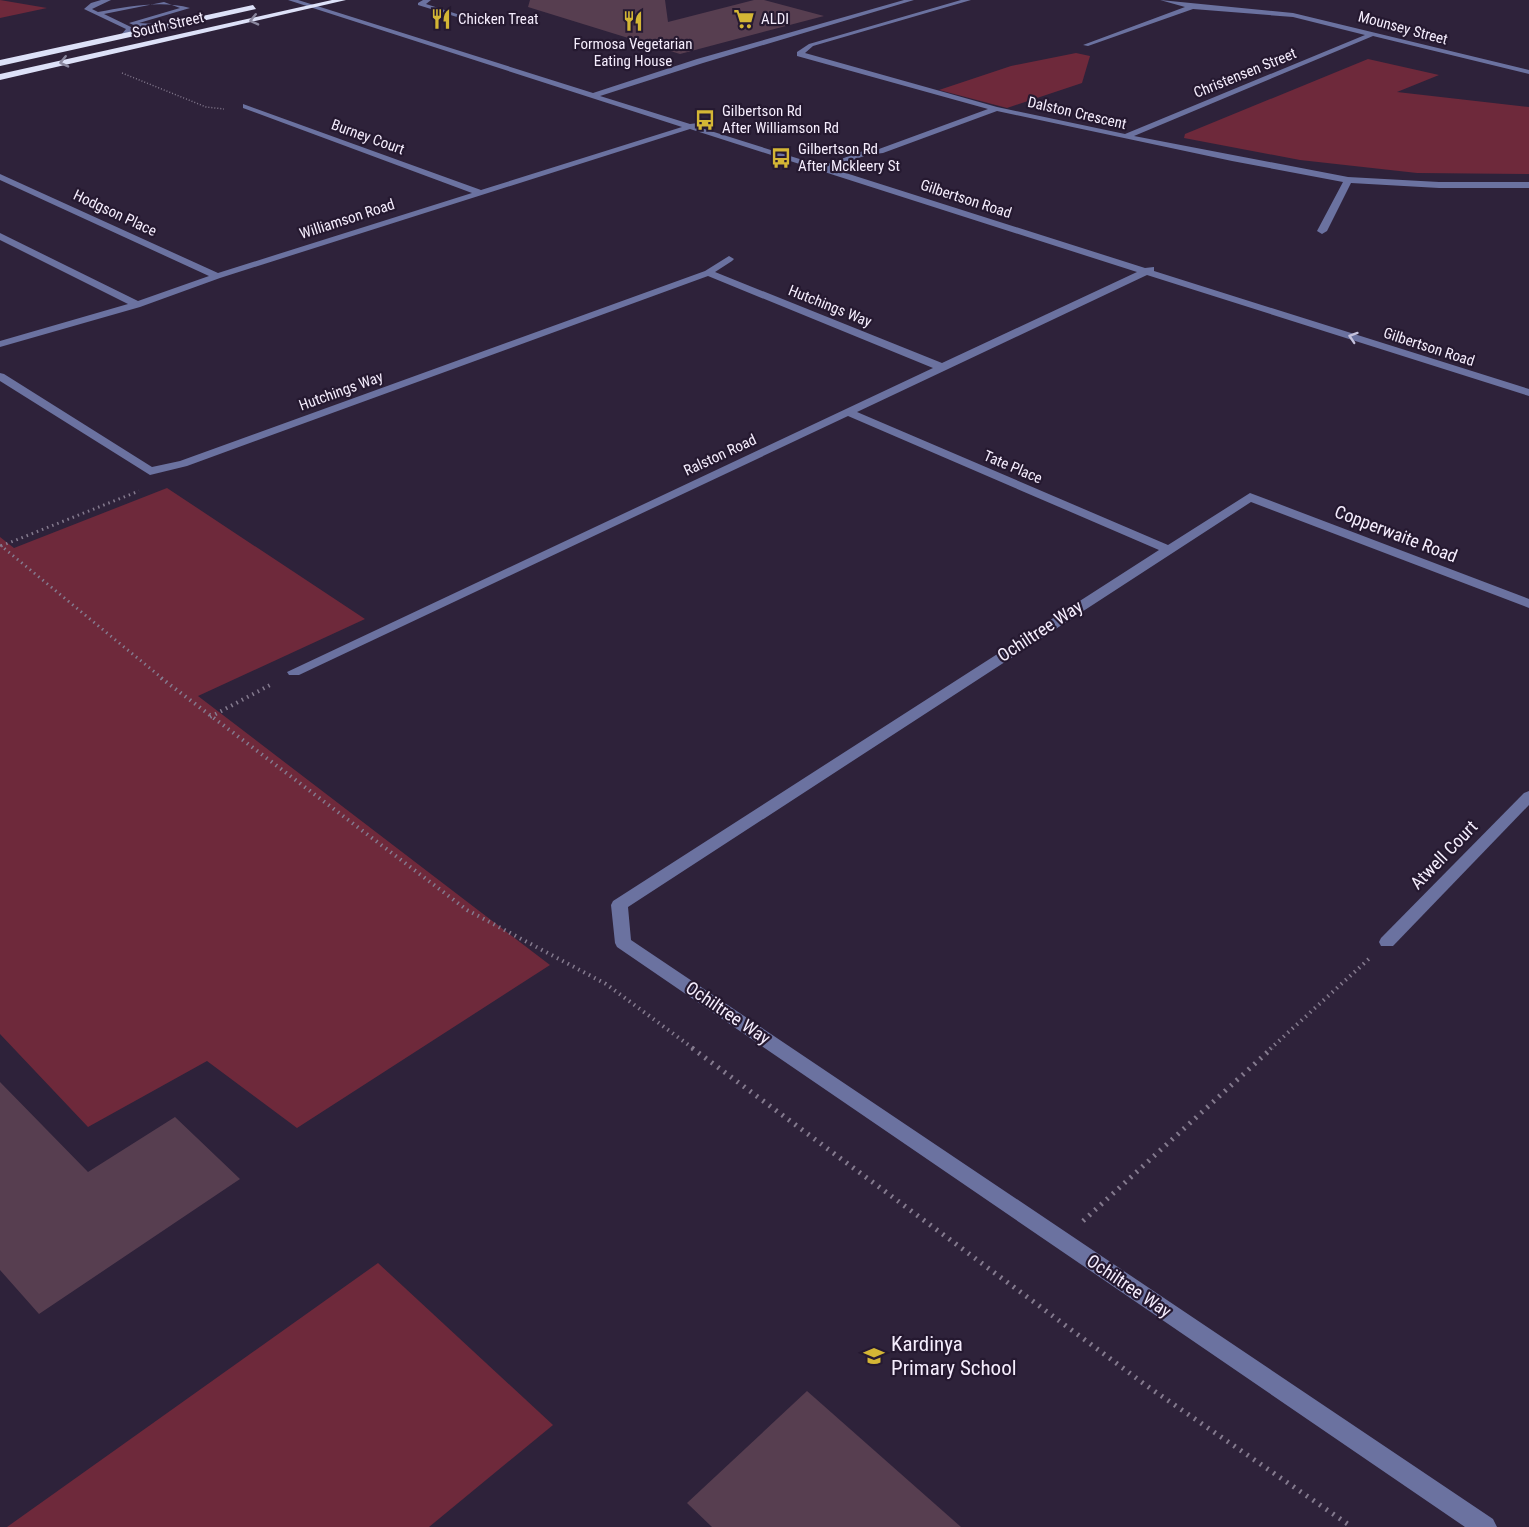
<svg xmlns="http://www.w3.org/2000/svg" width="1529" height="1527" font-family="'Roboto Condensed',sans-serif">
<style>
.green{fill:#6e293b}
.building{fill:#573e50}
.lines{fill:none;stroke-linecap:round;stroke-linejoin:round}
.path-far3{stroke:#847a8e;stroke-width:1.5;stroke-dasharray:1 2;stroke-linecap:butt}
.path-far2{stroke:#847a8e;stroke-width:3;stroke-dasharray:1.5 4;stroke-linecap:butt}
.path-far1{stroke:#847a8e;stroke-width:4;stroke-dasharray:1.5 4.5;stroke-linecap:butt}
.path{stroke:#847a8e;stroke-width:5;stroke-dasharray:2 6;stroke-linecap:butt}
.minor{fill:#6b72a0;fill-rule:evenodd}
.highway{fill:#dde1f8;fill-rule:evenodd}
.oneway{stroke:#8a879e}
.oneway2{stroke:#c5c2dc}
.labels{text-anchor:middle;stroke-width:4.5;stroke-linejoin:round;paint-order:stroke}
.far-poi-label{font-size:15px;fill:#f5edfd;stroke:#251930;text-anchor:start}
.far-street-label{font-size:15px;fill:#f5edfd;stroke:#251930}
.street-label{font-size:18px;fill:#f5edfd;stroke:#251930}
.near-poi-label{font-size:21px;fill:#f5edfd;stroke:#251930;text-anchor:start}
</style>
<rect width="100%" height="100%" fill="#2e223a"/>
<g class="green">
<path d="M0 0 47 8 0 18Z"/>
<path d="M1076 53 1090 56 1082 83 1007 108 939 90 1011 66Z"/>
<path d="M1368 59 1439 75 1397 92 1529 107V174L1417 173 1300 160 1184 138 1185 134Z"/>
<path d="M167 488 365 619 198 696 550 965 297 1128 207 1061 88 1127 0 1034V537L14 548Z"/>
<path d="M378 1263 553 1425 429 1527H7Z"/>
</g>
<g class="building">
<path d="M530 0H665L668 22 754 0H764L824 16 680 54 528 7Z"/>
<path d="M0 1082 88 1172 175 1117 240 1179 39 1314 0 1270Z"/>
<path d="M807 1391 961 1527H712L687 1503Z"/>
</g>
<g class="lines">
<path class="path-far3" d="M122 73 206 107 224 109"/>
<g class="path-far2">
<path d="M0 545 163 679"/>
<path d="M1 546 139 491"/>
</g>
<g class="path-far1">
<path d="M161 678 467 910 606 984 694 1049"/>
<path d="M210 717 272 684"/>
<path d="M1270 1049 1371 957"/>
</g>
<g class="path">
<path d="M692 1048 1147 1386 1352 1527"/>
<path d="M1083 1221 1272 1048"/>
</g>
<g class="minor">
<path d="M101 0H111L92 9 98 12C127 6 164 0 190 8L139 23 169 25 167 28 143 29 129 23 180 8 164 2 104 14 133 28V30L124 37 121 35 126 29 84 9 91 3Z"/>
<path d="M288 0H298L593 93 697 59 904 0H914L703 63 600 96 690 124 698 123V127L822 166 863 151 879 149 988 109 797 56V52L809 44 961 0H971L813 46 805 53 997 107 1125 134 1365 35 1293 17 1193 9 1088 46 1083 45 1185 7 1160 0 1293 13 1529 70V74L1373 36 1134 136 1348 177 1439 182H1529V188H1439L1351 183 1327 231 1322 234 1317 231 1343 182 1232 161 997 111 883 153 867 155 830 168 1145 268 1154 267V271L1529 389V396L1147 275 857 412 1168 545 1250 493 1529 599V608L1251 502 628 907 631 940 1493 1519 1497 1527H1465L617 947 615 943 611 905 613 901 1159 550 848 416 299 675H289L287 672 933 368 708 276 187 466 150 475 0 381V373L4 374 152 467 180 461 705 271 729 256 734 259 732 261 715 272 942 363 1137 272 690 129 220 278 140 307 0 347V341L128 304 0 240V233L138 301 209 276 0 180V174L218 273 472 193 243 108V104L481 190 682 127Z"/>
<path d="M423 0H431L426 4 488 24 483 25 418 5V3Z"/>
<path d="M1529 791V805L1393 946H1381L1379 942 1381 938 1524 793Z"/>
</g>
<g class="highway">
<path d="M332 0H346L0 80V74Z"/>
<path d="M253 5 256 9 0 66V60Z"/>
</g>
</g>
<defs><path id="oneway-chevron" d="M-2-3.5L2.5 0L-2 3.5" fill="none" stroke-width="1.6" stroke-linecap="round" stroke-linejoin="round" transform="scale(1.5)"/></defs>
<g class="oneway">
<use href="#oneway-chevron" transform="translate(254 20) rotate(167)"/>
<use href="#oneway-chevron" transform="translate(64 62) rotate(167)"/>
</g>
<use class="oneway2" href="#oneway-chevron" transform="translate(1353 337) rotate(-162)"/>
<defs>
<g id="restaurant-bare" transform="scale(1.62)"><path d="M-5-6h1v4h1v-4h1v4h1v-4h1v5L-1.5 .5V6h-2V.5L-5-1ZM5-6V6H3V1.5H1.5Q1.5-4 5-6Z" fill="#d4b635" stroke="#251930" stroke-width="2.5" paint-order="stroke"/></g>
<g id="supermarket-bare" transform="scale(1.62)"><path d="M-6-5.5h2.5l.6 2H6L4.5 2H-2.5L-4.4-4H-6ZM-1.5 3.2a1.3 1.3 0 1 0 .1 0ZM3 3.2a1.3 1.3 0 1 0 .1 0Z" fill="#d4b635" stroke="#251930" stroke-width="2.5" paint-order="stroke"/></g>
<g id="bus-bare" transform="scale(1.62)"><path d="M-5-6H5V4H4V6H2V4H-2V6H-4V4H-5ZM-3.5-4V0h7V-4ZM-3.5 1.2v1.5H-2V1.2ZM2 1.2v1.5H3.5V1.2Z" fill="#d4b635" stroke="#251930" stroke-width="2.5" paint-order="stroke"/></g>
<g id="school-bare" transform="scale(1.62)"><path d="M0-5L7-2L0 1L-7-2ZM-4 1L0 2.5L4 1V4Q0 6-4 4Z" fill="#d4b635" stroke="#251930" stroke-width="2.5" paint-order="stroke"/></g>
</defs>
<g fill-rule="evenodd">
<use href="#restaurant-bare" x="441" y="19"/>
<use href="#supermarket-bare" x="744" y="19"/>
<use href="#restaurant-bare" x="633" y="21"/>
<use href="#bus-bare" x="705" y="120"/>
<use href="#bus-bare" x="781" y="158"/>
<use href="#school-bare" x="874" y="1356"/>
</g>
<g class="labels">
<g class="far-poi-label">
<text x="458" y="24">Chicken Treat</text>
<text x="761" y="24">ALDI</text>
<text x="633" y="49" text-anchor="middle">Formosa Vegetarian<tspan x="633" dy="17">Eating House</tspan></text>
<text x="722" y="116">Gilbertson Rd<tspan x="722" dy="17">After Williamson Rd</tspan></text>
<text x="798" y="154">Gilbertson Rd<tspan x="798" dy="17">After Mckleery St</tspan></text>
</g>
<g class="far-street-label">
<text transform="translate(168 25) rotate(-13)" y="5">South Street</text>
<text transform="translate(1403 28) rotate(15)" y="5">Mounsey Street</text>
<text transform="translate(1245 73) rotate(-22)" y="5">Christensen Street</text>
<text transform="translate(1077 113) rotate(13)" y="5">Dalston Crescent</text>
<text transform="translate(368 137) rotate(20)" y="5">Burney Court</text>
<text transform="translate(966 199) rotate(18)" y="5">Gilbertson Road</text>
<text transform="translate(115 213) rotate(25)" y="5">Hodgson Place</text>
<text transform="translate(347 219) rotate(-18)" y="5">Williamson Road</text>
<text transform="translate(830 306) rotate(22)" y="5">Hutchings Way</text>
<text transform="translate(1429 347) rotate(18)" y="5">Gilbertson Road</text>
<text transform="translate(341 391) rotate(-20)" y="5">Hutchings Way</text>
<text transform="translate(720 455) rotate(-25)" y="5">Ralston Road</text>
<text transform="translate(1013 467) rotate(23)" y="5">Tate Place</text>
</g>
<g class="street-label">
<text transform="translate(1396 534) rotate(21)" y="6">Copperwaite Road</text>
<text transform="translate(1040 631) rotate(-33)" y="6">Ochiltree Way</text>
<text transform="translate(1444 855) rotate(-46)" y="6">Atwell Court</text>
<text transform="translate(728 1013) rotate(34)" y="6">Ochiltree Way</text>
<text transform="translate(1129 1286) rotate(34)" y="6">Ochiltree Way</text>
</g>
<g class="near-poi-label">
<text x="891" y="1351">Kardinya<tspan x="891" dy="24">Primary School</tspan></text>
</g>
</g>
</svg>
